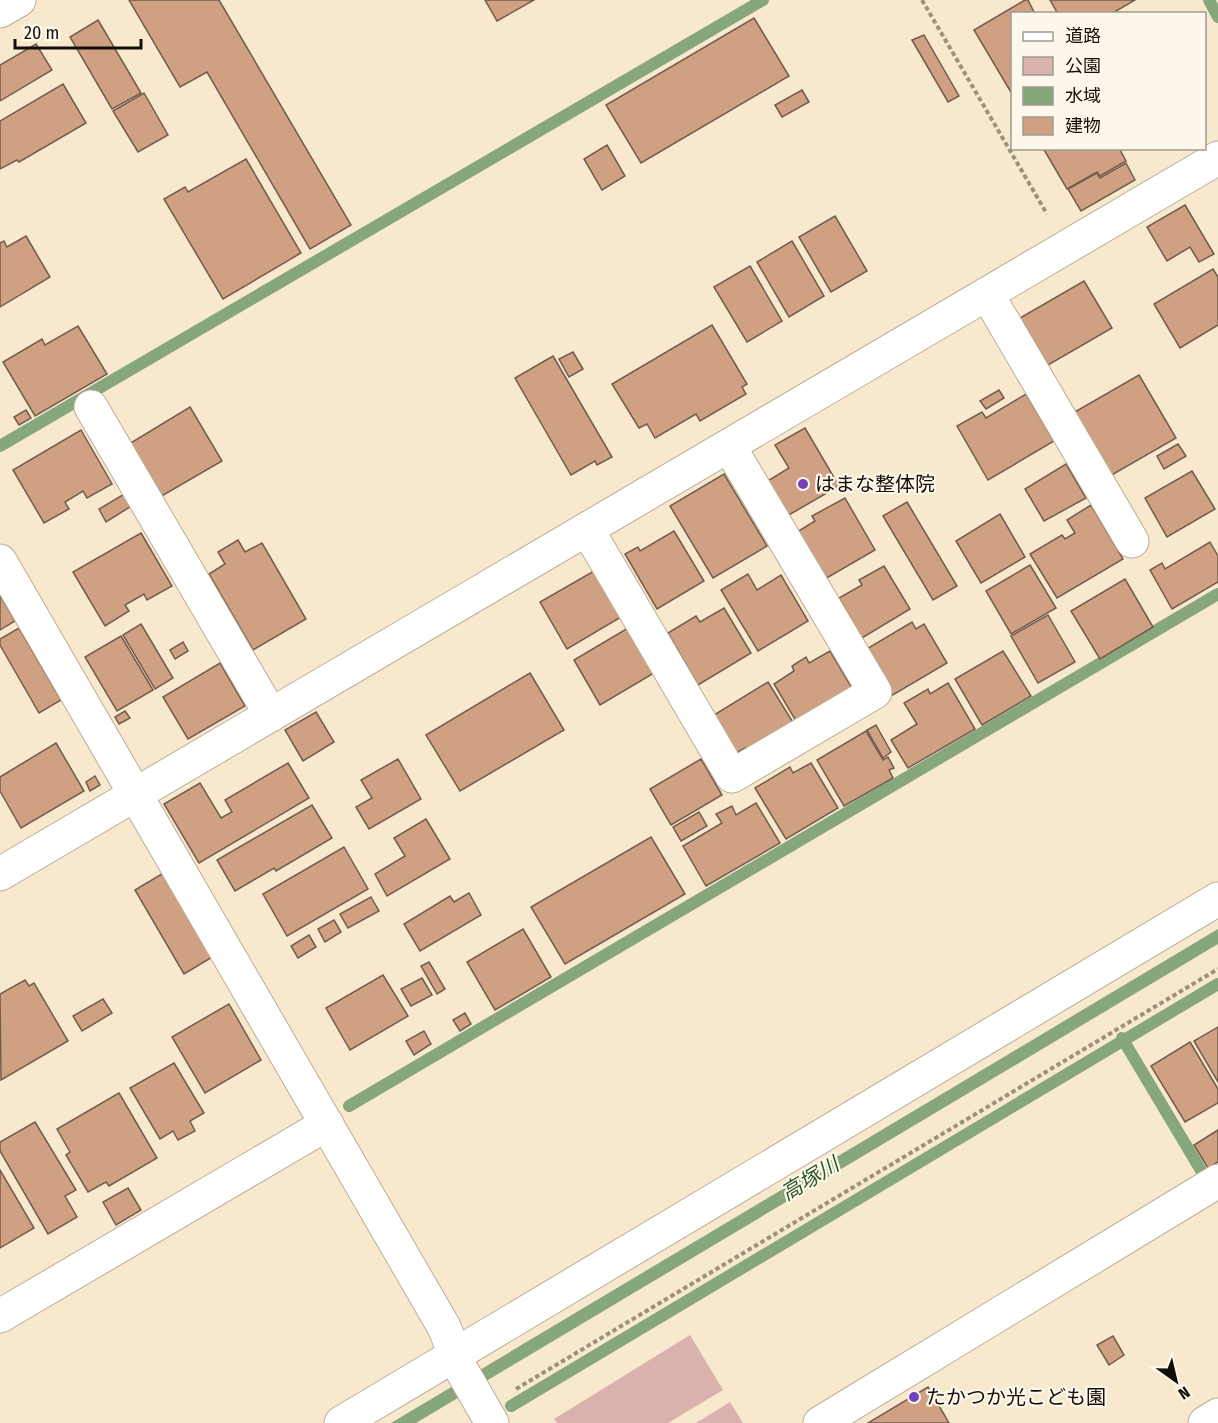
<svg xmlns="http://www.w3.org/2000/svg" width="1218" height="1423" font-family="'Fira Sans Condensed','Noto Sans JP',sans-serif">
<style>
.green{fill:#d9b2ae}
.water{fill:#86a77e}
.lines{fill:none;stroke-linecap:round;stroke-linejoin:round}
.stream{stroke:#86a77e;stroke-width:12}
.building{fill:#cfa081;stroke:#745c4d;stroke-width:1.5}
.minor-casing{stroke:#bcae95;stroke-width:35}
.tertiary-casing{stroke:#bcae95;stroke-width:35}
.path{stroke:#9c917e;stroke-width:4;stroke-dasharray:4.5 3;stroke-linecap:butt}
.minor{stroke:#fff;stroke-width:33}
.tertiary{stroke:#fff;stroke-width:33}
.poi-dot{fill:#7442b9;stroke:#fdf7ec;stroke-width:2}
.labels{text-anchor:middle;stroke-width:4.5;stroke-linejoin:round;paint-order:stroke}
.poi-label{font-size:20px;fill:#140f06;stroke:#fdf7ec;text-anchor:start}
.water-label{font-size:21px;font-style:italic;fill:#2b5820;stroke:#fdf7ec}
</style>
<rect width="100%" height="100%" fill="#f7e8ce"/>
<g class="green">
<path d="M690 1335 723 1390 668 1423H557L554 1419Z"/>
<path d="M730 1402 743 1423H696Z"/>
</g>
<path class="water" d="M1218 929V944L416 1423H391Z"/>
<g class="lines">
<g class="stream">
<path d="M1209 0 1218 17"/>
<path d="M0 446 763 0"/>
<path d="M1122 1038 1202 1172"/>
<path d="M349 1106 1218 594"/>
<path d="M511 1406 1218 984"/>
</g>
</g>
<g class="building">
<path d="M129 0H219L351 225 310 249 207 72 180 87Z"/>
<path d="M485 0H534L497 21Z"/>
<path d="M1025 0H1028L1035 14H1012V94L974 30Z"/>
<path d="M1050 0H1135L1111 14H1058Z"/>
<path d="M754 18 789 76 641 163 606 105Z"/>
<path d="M98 20 141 93 112 109 70 37Z"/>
<path d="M924 35 959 96 948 102 912 40Z"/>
<path d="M36 44 52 70 0 101V65Z"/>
<path d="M63 84 86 123 19 162 17 160 0 169V121Z"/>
<path d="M802 90 809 102 782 117 775 105Z"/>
<path d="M144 93 168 135 138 152 113 111Z"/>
<path d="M607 145 625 176 602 190 584 159Z"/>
<path d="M1043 148H1119L1126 161 1100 176 1097 172 1067 189Z"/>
<path d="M246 159 301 253 223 299 164 199 185 187 188 192Z"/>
<path d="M1126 163 1135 180 1081 211 1068 189 1097 173 1100 178Z"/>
<path d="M1185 205 1214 254 1199 262 1190 247 1167 261 1147 227Z"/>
<path d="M835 216 867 271 831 292 799 237Z"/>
<path d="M26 236 50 277 0 307V243L4 241 7 247Z"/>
<path d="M792 241 824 296 789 317 757 262Z"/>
<path d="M750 266 782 321 747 342 714 287Z"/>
<path d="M1213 269 1218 277V325L1180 348 1154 304Z"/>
<path d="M1084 281 1112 328 1048 365 1020 318Z"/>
<path d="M712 325 747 384 742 387 746 394 700 421 696 414 655 438 647 424 639 428 612 384Z"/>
<path d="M78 326 107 374 35 416 3 362 42 339 45 345Z"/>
<path d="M573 352 583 369 569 377 559 359Z"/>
<path d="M553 356 612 457 597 465 595 461 571 475 515 378Z"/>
<path d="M1139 375 1176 438 1110 476 1073 413Z"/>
<path d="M999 390 1004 398 986 409 980 401Z"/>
<path d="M1026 394 1054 441 988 480 957 426 982 412 986 418Z"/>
<path d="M190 407 222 461 160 497 129 444Z"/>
<path d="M26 410 31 418 19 425 14 417Z"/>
<path d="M805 428 839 486 787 516 766 482 789 468 775 445Z"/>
<path d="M81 430 112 484 87 498 83 491 65 502 69 509 44 523 13 470Z"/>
<path d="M1178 444 1186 456 1164 469 1157 456Z"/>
<path d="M1066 464 1086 498 1044 521 1025 489Z"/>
<path d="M1192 471 1215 509 1167 537 1145 498Z"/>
<path d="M724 474 767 546 713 578 670 506Z"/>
<path d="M126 493 133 505 106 522 99 509Z"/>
<path d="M845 498 875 550 825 579 797 532 815 521 812 516Z"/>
<path d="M907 502 957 586 933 600 883 516Z"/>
<path d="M1091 505 1123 559 1057 598 1030 554 1062 535 1065 539 1075 533 1067 520Z"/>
<path d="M1000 514 1025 557 981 583 956 541Z"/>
<path d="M674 531 704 581 657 609 625 554 638 547 640 551Z"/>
<path d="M141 533 172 586 147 600 144 594 125 605 129 611 105 626 73 572Z"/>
<path d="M238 540 245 552 262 543 306 619 253 650 209 574 225 564 218 552Z"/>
<path d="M1210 542 1218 556V582L1172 609 1150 570 1162 563 1165 569Z"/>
<path d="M1030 565 1056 608 1011 634 986 591Z"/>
<path d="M884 566 910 609 862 638 839 598 862 585 859 580Z"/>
<path d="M594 571 621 617 567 649 540 602Z"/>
<path d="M748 574 757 590 781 575 808 621 758 651 721 590Z"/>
<path d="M1125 579 1153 627 1100 659 1071 611Z"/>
<path d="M0 595 15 621 0 630Z"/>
<path d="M724 608 751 653 698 685 668 633 696 616 700 622Z"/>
<path d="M1048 615 1075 662 1038 683 1011 636Z"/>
<path d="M912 622 916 629 924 624 947 663 891 696 865 650Z"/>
<path d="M141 624 173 678 155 689 123 635Z"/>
<path d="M19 628 61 700 39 713 0 645V639Z"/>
<path d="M628 628 654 673 600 705 574 660Z"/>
<path d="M121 636 153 690 117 711 85 657Z"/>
<path d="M183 642 188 651 175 659 170 650Z"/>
<path d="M830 651 852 688 796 721 774 684 794 671 792 666 806 657 809 663Z"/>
<path d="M1003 651 1031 696 982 725 955 679Z"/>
<path d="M220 663 245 706 188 739 163 697Z"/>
<path d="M530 673 564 730 460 791 426 735Z"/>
<path d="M768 682 794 724 747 752 745 748 736 753 714 715Z"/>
<path d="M948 683 975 729 908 768 891 740 917 724 904 703 928 689 930 694Z"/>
<path d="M125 711 130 718 119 724 115 717Z"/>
<path d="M316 712 334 742 303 761 285 730Z"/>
<path d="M876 725 891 752 883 758 867 730Z"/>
<path d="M866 731 883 760 888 757 894 768 889 770 893 778 844 806 817 760Z"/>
<path d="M56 743 84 791 21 828 0 791V777Z"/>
<path d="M398 759 421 799 369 829 356 807 372 798 361 780Z"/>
<path d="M701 759 722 795 671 825 650 789Z"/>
<path d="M288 763 309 798 199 863 164 804 200 783 221 818 232 812 225 800Z"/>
<path d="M811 763 838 808 786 839 755 788 790 767 793 773Z"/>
<path d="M95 776 100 785 90 791 86 782Z"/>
<path d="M756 803 780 843 706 886 683 846 722 823 716 814 732 806 736 815Z"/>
<path d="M312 805 332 838 276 871 274 868 235 891 217 860Z"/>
<path d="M699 812 707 826 681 841 673 827Z"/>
<path d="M426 819 450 859 387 896 375 874 405 856 394 838Z"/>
<path d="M651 837 685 894 565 964 531 907Z"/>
<path d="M344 847 368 889 287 936 263 894Z"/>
<path d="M165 872 214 956 184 974 135 890Z"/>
<path d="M469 893 481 915 420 951 404 924 450 896 454 902Z"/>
<path d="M371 897 379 911 348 928 340 914Z"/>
<path d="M334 920 341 932 325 942 318 929Z"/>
<path d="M523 929 551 977 495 1010 467 962Z"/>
<path d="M309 935 316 947 298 958 291 946Z"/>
<path d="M429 962 445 989 437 994 421 966Z"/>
<path d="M383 975 408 1016 350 1050 326 1008Z"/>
<path d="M422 978 432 995 411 1006 401 989Z"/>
<path d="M25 980 29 986 34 983 68 1041 1 1080 0 994Z"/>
<path d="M103 999 112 1013 82 1031 73 1016Z"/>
<path d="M229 1004 261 1060 205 1093 172 1037Z"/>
<path d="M465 1013 471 1024 460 1031 453 1020Z"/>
<path d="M1218 1027V1082L1194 1041Z"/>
<path d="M424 1031 431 1044 414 1055 406 1041Z"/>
<path d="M1190 1042 1218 1089V1103L1185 1122 1151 1066Z"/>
<path d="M174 1063 204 1113 190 1121 195 1131 178 1140 173 1131 160 1139 130 1088Z"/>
<path d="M119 1093 157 1158 109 1186 106 1182 88 1192 66 1155 70 1152 57 1129Z"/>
<path d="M35 1122 76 1190 65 1196 77 1217 48 1234 0 1151V1142Z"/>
<path d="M1218 1130V1162L1208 1168 1194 1145Z"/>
<path d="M0 1170 34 1228 0 1248Z"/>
<path d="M128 1188 141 1210 116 1225 103 1202Z"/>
<path d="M1113 1336 1124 1355 1109 1365 1097 1345Z"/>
<path d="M928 1387 949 1423H868Z"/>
</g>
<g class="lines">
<g class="minor-casing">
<g id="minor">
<path d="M987 294 1132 541"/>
<path d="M91 407 271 715"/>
<path d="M587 529 732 776 875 692 729 446"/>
<path d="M0 561 444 1327 461 1369 492 1423"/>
<path d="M0 874 1218 158"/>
<path d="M0 1316 327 1124"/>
<path d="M341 1423 1218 899"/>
<path d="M820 1423 1218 1181"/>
<path d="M1205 1423 1218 1415"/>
</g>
</g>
<g class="tertiary-casing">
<path id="tertiary" d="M0 11 19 0"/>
</g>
<g class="path">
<path d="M922 0 1047 214"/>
<path d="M516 1389 1218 969"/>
</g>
<use href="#minor" class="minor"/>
<use href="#tertiary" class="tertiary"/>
</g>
<g class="poi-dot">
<circle cx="803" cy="484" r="6"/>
<circle cx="914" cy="1397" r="6"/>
</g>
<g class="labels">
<g class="poi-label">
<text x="815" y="491">はまな整体院</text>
<text x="926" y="1404">たかつか光こども園</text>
</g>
<g class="water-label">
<text transform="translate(810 1179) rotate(-31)" y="7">高塚川</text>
</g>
</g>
<rect x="1011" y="12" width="195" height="138" fill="#fdf7ec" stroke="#a09a90" stroke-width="1.5"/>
<rect x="1023" y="32" width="30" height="9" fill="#ffffff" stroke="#a09a90" stroke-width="1.5"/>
<text x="1065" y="42" font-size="18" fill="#140f06">道路</text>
<rect x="1023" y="57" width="30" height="18" fill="#d9b2ae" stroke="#a09a90" stroke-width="1.5"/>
<text x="1065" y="72" font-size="18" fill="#140f06">公園</text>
<rect x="1023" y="87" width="30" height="18" fill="#86a77e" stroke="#a09a90" stroke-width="1.5"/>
<text x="1065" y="102" font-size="18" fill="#140f06">水域</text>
<rect x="1023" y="117" width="30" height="18" fill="#cfa081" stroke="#a09a90" stroke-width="1.5"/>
<text x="1065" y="132" font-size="18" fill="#140f06">建物</text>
<g transform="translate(1176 1381) rotate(146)" stroke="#fdf7ec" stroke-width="4.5" paint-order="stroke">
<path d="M0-4.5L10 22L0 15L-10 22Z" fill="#140f06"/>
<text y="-9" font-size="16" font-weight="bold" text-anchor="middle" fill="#140f06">N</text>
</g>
<path d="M15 39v9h126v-9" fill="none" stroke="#140f06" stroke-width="3"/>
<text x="24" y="39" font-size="18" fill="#140f06" stroke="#fdf7ec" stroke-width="4.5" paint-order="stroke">20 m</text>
</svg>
